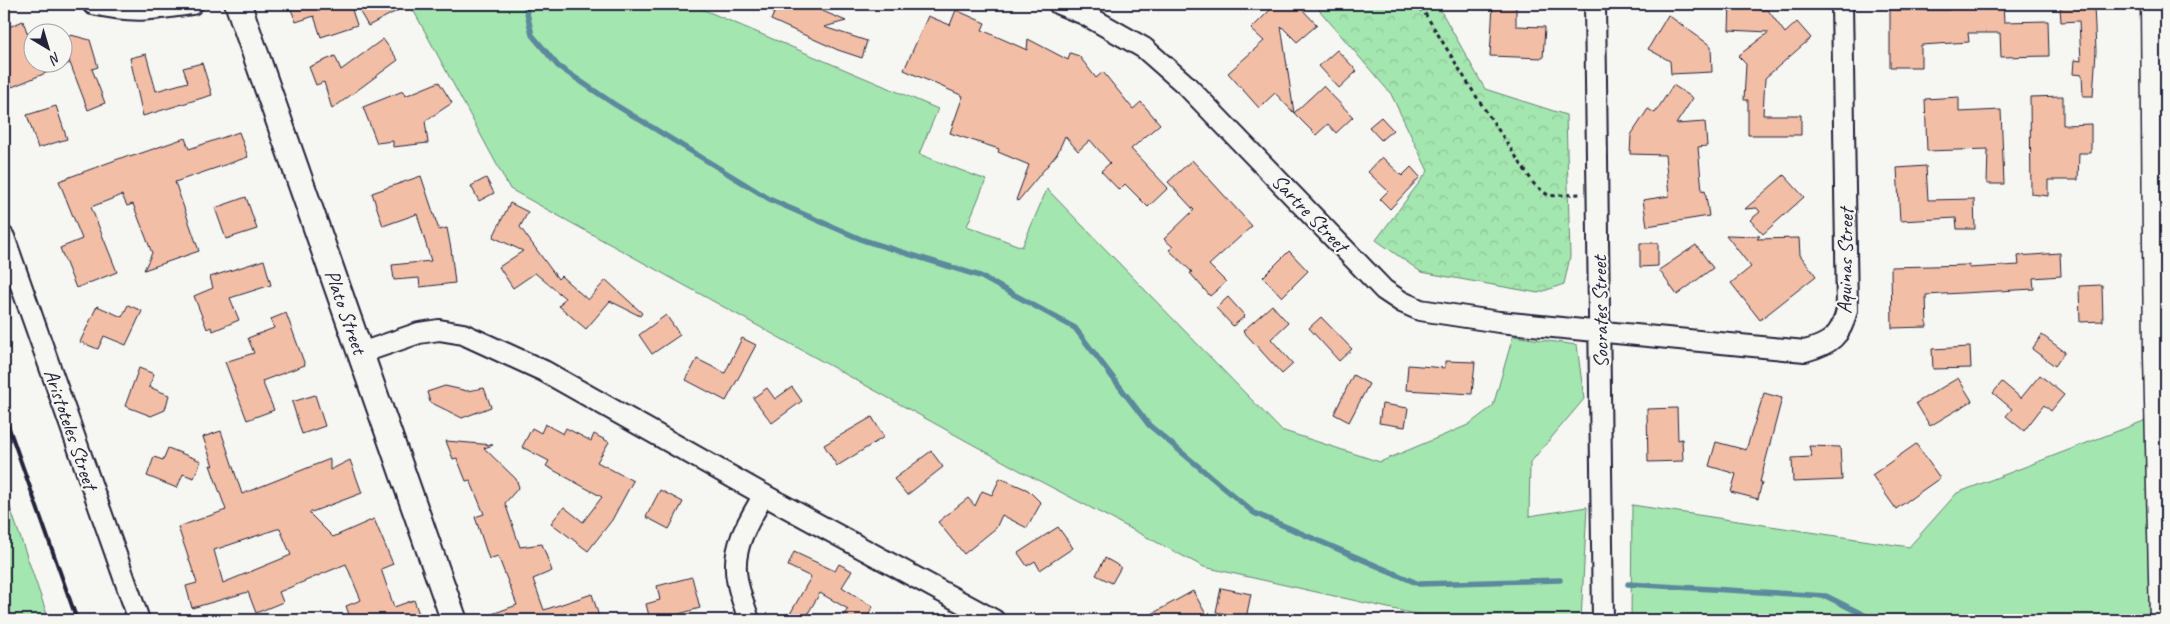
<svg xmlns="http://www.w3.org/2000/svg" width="2170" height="624" font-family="Caveat,sans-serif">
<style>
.grass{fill:#a4e6af;stroke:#638475}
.park{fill:url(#park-crowns);stroke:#638475}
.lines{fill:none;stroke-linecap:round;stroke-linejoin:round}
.stream{stroke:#5c8a9d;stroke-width:5.5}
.building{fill:#f3bea6;stroke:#22223b;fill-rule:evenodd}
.minor-casing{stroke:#22223b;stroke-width:24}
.tertiary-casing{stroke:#22223b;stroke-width:29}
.primary-casing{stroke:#22223b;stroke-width:31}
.path{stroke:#22223b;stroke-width:3;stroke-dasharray:4 4;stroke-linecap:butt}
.minor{stroke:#f6f6f2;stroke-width:20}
.tertiary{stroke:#f6f6f2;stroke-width:25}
.primary{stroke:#f6f6f2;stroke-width:28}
.rail{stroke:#22223b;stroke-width:4}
.labels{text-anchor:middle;stroke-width:4.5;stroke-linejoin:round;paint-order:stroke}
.street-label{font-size:21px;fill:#22223b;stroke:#f6f6f2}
</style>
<defs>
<pattern id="park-crowns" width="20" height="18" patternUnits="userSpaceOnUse" patternTransform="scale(1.25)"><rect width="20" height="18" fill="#a4e6af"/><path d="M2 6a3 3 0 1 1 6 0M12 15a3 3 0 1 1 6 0" fill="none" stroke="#8dc597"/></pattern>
</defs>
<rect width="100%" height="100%" fill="#f6f6f2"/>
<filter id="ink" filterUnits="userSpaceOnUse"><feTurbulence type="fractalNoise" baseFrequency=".02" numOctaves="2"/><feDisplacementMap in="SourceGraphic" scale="10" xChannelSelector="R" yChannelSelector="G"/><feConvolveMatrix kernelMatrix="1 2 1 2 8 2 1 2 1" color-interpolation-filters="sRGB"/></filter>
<g filter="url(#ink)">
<g class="grass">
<path d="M410 4H690L938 109 919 154 986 180 967 226 1022 247 1047 189 1281 430 1380 462 1468 425 1493 406 1513 336 1577 345 1584 399 1530 463 1529 516 1587 507 1581 620H1442L1204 567 1028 475 510 189Z"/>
<path d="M2149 419 2152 620H1631L1632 505 1909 547 1957 493Z"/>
<path d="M4 490 49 620H4Z"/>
</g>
<path class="park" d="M1314 4H1437L1485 89 1566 115 1570 257 1564 284 1538 293 1421 272 1376 240 1428 171 1391 94Z"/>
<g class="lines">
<g class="stream">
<path d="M525 4 532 35 558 66 614 104 771 200 863 240 980 276 1075 328 1149 425 1254 513 1419 584 1560 580"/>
<path d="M1628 584 1826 596 1874 620"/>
</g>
</g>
<g class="building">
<path d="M289 4H350L357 25 321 37 314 16 296 22Z"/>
<path d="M376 4H410L368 26 360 12Z"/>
<path d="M778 4H806L846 21 824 27 867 41 862 58 838 50 771 20Z"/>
<path d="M1276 4H1297L1317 25 1297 42 1281 26 1294 113 1275 93 1259 108 1228 73 1264 41 1251 29Z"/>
<path d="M1493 4H1516V26L1545 27 1543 58 1490 56Z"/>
<path d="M1730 4H1759L1760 10H1768L1785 33 1797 22 1811 38 1765 78 1763 115H1801V135H1748V100H1744L1746 64 1738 56 1769 32 1729 30Z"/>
<path d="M1949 4H2003L2004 22 2048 21 2049 56 2001 57 2000 33H1968L1969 42 1921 45V67H1890V10H1949Z"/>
<path d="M2094 5 2096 51 2093 96H2083L2082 75 2073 74 2074 60 2081 61 2079 21 2061 22 2060 7Z"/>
<path d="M956 10 985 23 982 30 1027 50 1028 39 1068 60 1070 53 1079 56 1096 78 1103 72 1133 109 1141 102 1160 124 1131 149 1168 188 1148 207 1125 184 1119 190 1101 171 1110 163 1090 140 1078 151 1065 136 1057 154 1018 201 1016 200 1029 165 998 152 999 149 950 133 963 96 904 70 928 16 950 25Z"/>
<path d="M1668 15 1711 46 1712 72 1671 74 1670 61 1648 49Z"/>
<path d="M23 21 32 46V62H70L62 41 71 35 90 40 98 67 92 69 105 103 88 110 70 63 12 87 4 67V29Z"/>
<path d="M383 39 398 60 332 109 324 82 316 85 309 67 335 56 341 70Z"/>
<path d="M1337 50 1357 71 1339 88 1319 66Z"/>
<path d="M146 54 156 91 188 82 183 68 202 63 212 95 143 116 130 58Z"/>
<path d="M439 82 452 103 425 121 428 143 393 147V141L377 143 363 107 403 91 405 96Z"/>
<path d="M1673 85 1693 98 1676 124 1705 122 1707 146 1698 147 1702 191 1705 190 1709 216 1647 226 1643 200 1669 196 1665 155 1630 154 1631 135 1648 109 1655 113Z"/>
<path d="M1323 86 1353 117 1336 133 1328 124 1316 135 1294 113Z"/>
<path d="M2063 96V125L2091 124V153H2079L2078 180H2048V196L2031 194 2030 97Z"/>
<path d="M1959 97V112L2001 110 2004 184H1987L1988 149 1927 151 1925 99Z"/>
<path d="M56 106 67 139 38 148 27 115Z"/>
<path d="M1381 117 1393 130 1381 140 1369 127Z"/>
<path d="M239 132 248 157 175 182 199 251 144 270 152 253 133 204 127 206 122 195 91 207 117 272 76 288 60 248 82 239 59 181 129 155 130 157 185 138 189 149Z"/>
<path d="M1382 157 1402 176 1411 167 1420 177 1390 209 1380 199 1388 191 1368 172Z"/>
<path d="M1192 160 1252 226 1209 265 1226 282 1210 296 1190 273 1192 272 1169 250 1173 247 1164 239 1194 210 1168 182Z"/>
<path d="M1926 166 1928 200 1974 199 1975 229H1957L1956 218 1900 221 1897 168Z"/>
<path d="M1784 175 1804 197 1763 234 1750 220 1760 212 1757 208 1745 209Z"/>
<path d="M421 176 439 230 447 228 451 249 455 283 420 287 419 278 394 280 392 265 431 261 417 214 383 226 372 193Z"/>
<path d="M486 178 494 193 479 201 471 186Z"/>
<path d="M246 197 257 229 226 239 215 208Z"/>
<path d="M510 203 528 212 520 227 558 279 561 276 588 300 606 280 642 313 640 316 610 301 586 329 559 306 565 298 535 273 513 288 499 267 523 251 493 237Z"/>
<path d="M1726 235 1760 236 1757 239 1799 238 1800 255 1816 276 1760 320 1731 283 1751 267Z"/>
<path d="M1640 243H1658V266L1640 267Z"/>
<path d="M1696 245 1713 268 1677 295 1659 270Z"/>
<path d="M1289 251 1308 271 1282 297 1263 277Z"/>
<path d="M2060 253 2061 276 2033 278 2034 289 1926 295 1927 327 1892 328 1891 267 1969 265V268L2019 265 2018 256Z"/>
<path d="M264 260 271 285 230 298 239 320 213 331 211 327 207 329 194 296 213 288 210 277Z"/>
<path d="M2102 285 2103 321 2080 322 2079 286Z"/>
<path d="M1228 297 1245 316 1233 326 1216 308Z"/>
<path d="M128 305 142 311 126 345 104 336 98 349 80 342 97 306 122 317Z"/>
<path d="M1272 305 1288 323 1271 339 1293 364 1282 374 1243 331Z"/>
<path d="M286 313 305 365 262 381 274 410 247 420 225 362 254 353 248 338 274 328 271 319Z"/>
<path d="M666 315 680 335 652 354 639 335Z"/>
<path d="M1321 317 1352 349 1339 361 1309 328Z"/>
<path d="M2042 335 2065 352 2055 366 2032 349Z"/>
<path d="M742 338 756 345 726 401 686 380 697 359 725 373Z"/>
<path d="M1970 347 1971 368 1933 369 1932 349Z"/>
<path d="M1445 361 1475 362 1472 394 1406 390 1408 365 1445 368Z"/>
<path d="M139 368 154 374 149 387 169 395 165 410 151 416 125 406Z"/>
<path d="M1353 375 1369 384 1349 422 1334 414Z"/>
<path d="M2040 375 2064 395 2051 411 2044 405 2024 431 2006 416 2012 409 1993 393 2002 382 2021 398Z"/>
<path d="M1958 378 1972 401 1930 426 1916 403Z"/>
<path d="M445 386 467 391 484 388 491 407 462 418 430 402 427 392Z"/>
<path d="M792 387 802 401 772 423 753 398 767 388 775 399Z"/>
<path d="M1764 393 1782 398 1760 482H1762L1758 499 1731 492 1736 474 1709 466 1716 442 1746 450Z"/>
<path d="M315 395 325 426 302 434 292 402Z"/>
<path d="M1382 404 1408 408 1405 427 1379 423Z"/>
<path d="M1677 408 1678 440 1682 439 1683 461 1648 462 1647 409Z"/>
<path d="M872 417 884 437 837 466 824 445Z"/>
<path d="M545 424 563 434 566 428 591 441 594 434 609 442 597 462 633 481 612 520 588 551 551 523 564 507 583 522 602 497 546 466 549 461 522 447 532 428 541 433Z"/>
<path d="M221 431 242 494 330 459V470L350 460 362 493 309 513 333 537 374 519 393 564 381 569 394 607 414 600 420 617 412 620H351L346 606 361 600 346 564 279 592 283 602 256 613 248 592 192 608 186 586 197 583 178 527 226 510 210 465 213 466 203 437ZM277 529H280L291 555 223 583 214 550Z"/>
<path d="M446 441 493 445 484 448 516 479 519 487 505 503 520 547 542 544 552 571 533 579 544 610 592 594 600 620H481V618L517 605 498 556 489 559 475 517 484 514 470 480 466 481 457 458 453 459Z"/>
<path d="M1916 444 1940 478 1896 509 1872 475Z"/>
<path d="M1809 446 1840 447 1842 480 1793 482 1792 458 1812 457Z"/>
<path d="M168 448 201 461 194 478 183 474 177 488 147 476 154 457 163 460Z"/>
<path d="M931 451 943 467 907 495 894 479Z"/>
<path d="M1000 478 1028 490 1041 503 1027 528 1002 515 996 528 964 554 938 522 968 498 975 506 982 491 992 495Z"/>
<path d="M660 490 683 502 669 529 646 517Z"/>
<path d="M1058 527 1073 548 1040 570 1035 561 1027 566 1018 553Z"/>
<path d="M794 552 835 571 839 564 852 571 842 587 873 607 866 620H840L848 609 820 593 804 620H800L790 614 811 577 788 566Z"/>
<path d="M1105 558 1121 567 1112 583 1096 575Z"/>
<path d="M692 577 700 608 658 620H650L646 604 660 600 657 586Z"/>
<path d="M1221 588 1251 594 1246 618 1216 612Z"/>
<path d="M1193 591 1207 616 1199 620H1141Z"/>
</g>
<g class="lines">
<g class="minor-casing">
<g id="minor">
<path d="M93 4C133 13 152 10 192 4"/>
<path d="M1059 4 1084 14 1144 48 1186 85 1384 290 1402 302 1420 310 1499 322 1805 351C1831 344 1841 336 1847 310L1842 4"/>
<path d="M1595 4 1603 620"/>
<path d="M4 237 139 620"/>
<path d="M361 353 419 333 439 330 463 334 544 371 764 495 994 620"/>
<path d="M749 620C745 607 739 593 737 579 731 548 749 520 764 495"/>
</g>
</g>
<g class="tertiary-casing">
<g id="tertiary">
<path id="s1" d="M238 4 454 620"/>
</g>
</g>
<g class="primary-casing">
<path id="primary" d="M2155 4 2158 357 2164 620"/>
</g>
<path class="path" d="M1412 4 1426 15 1474 93 1534 184 1549 196 1580 194"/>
<use href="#minor" class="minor"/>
<use href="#tertiary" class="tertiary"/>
<use href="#primary" class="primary"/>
<path class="rail" d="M4 414 77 620"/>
</g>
</g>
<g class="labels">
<g class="street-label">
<text transform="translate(1310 213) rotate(46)" y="7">Sartre Street</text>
<text transform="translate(1845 261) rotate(-89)" y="7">Aquinas Street</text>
<text dy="7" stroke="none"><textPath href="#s1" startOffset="326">Plato Street</textPath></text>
<text transform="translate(1600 312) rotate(-91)" y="7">Socrates Street</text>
<text transform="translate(71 429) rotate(71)" y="7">Aristoteles Street</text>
</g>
</g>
<rect width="2170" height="624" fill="none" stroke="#f6f6f2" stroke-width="20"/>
<rect x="10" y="10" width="2150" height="604" fill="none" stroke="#22223b" stroke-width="2" filter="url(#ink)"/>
<g transform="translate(48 48) rotate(142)"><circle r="24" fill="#f6f6f2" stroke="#a1a1a9"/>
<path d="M0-4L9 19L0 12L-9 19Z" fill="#22223b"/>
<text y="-8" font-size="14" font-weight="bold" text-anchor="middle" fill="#22223b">N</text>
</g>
</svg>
